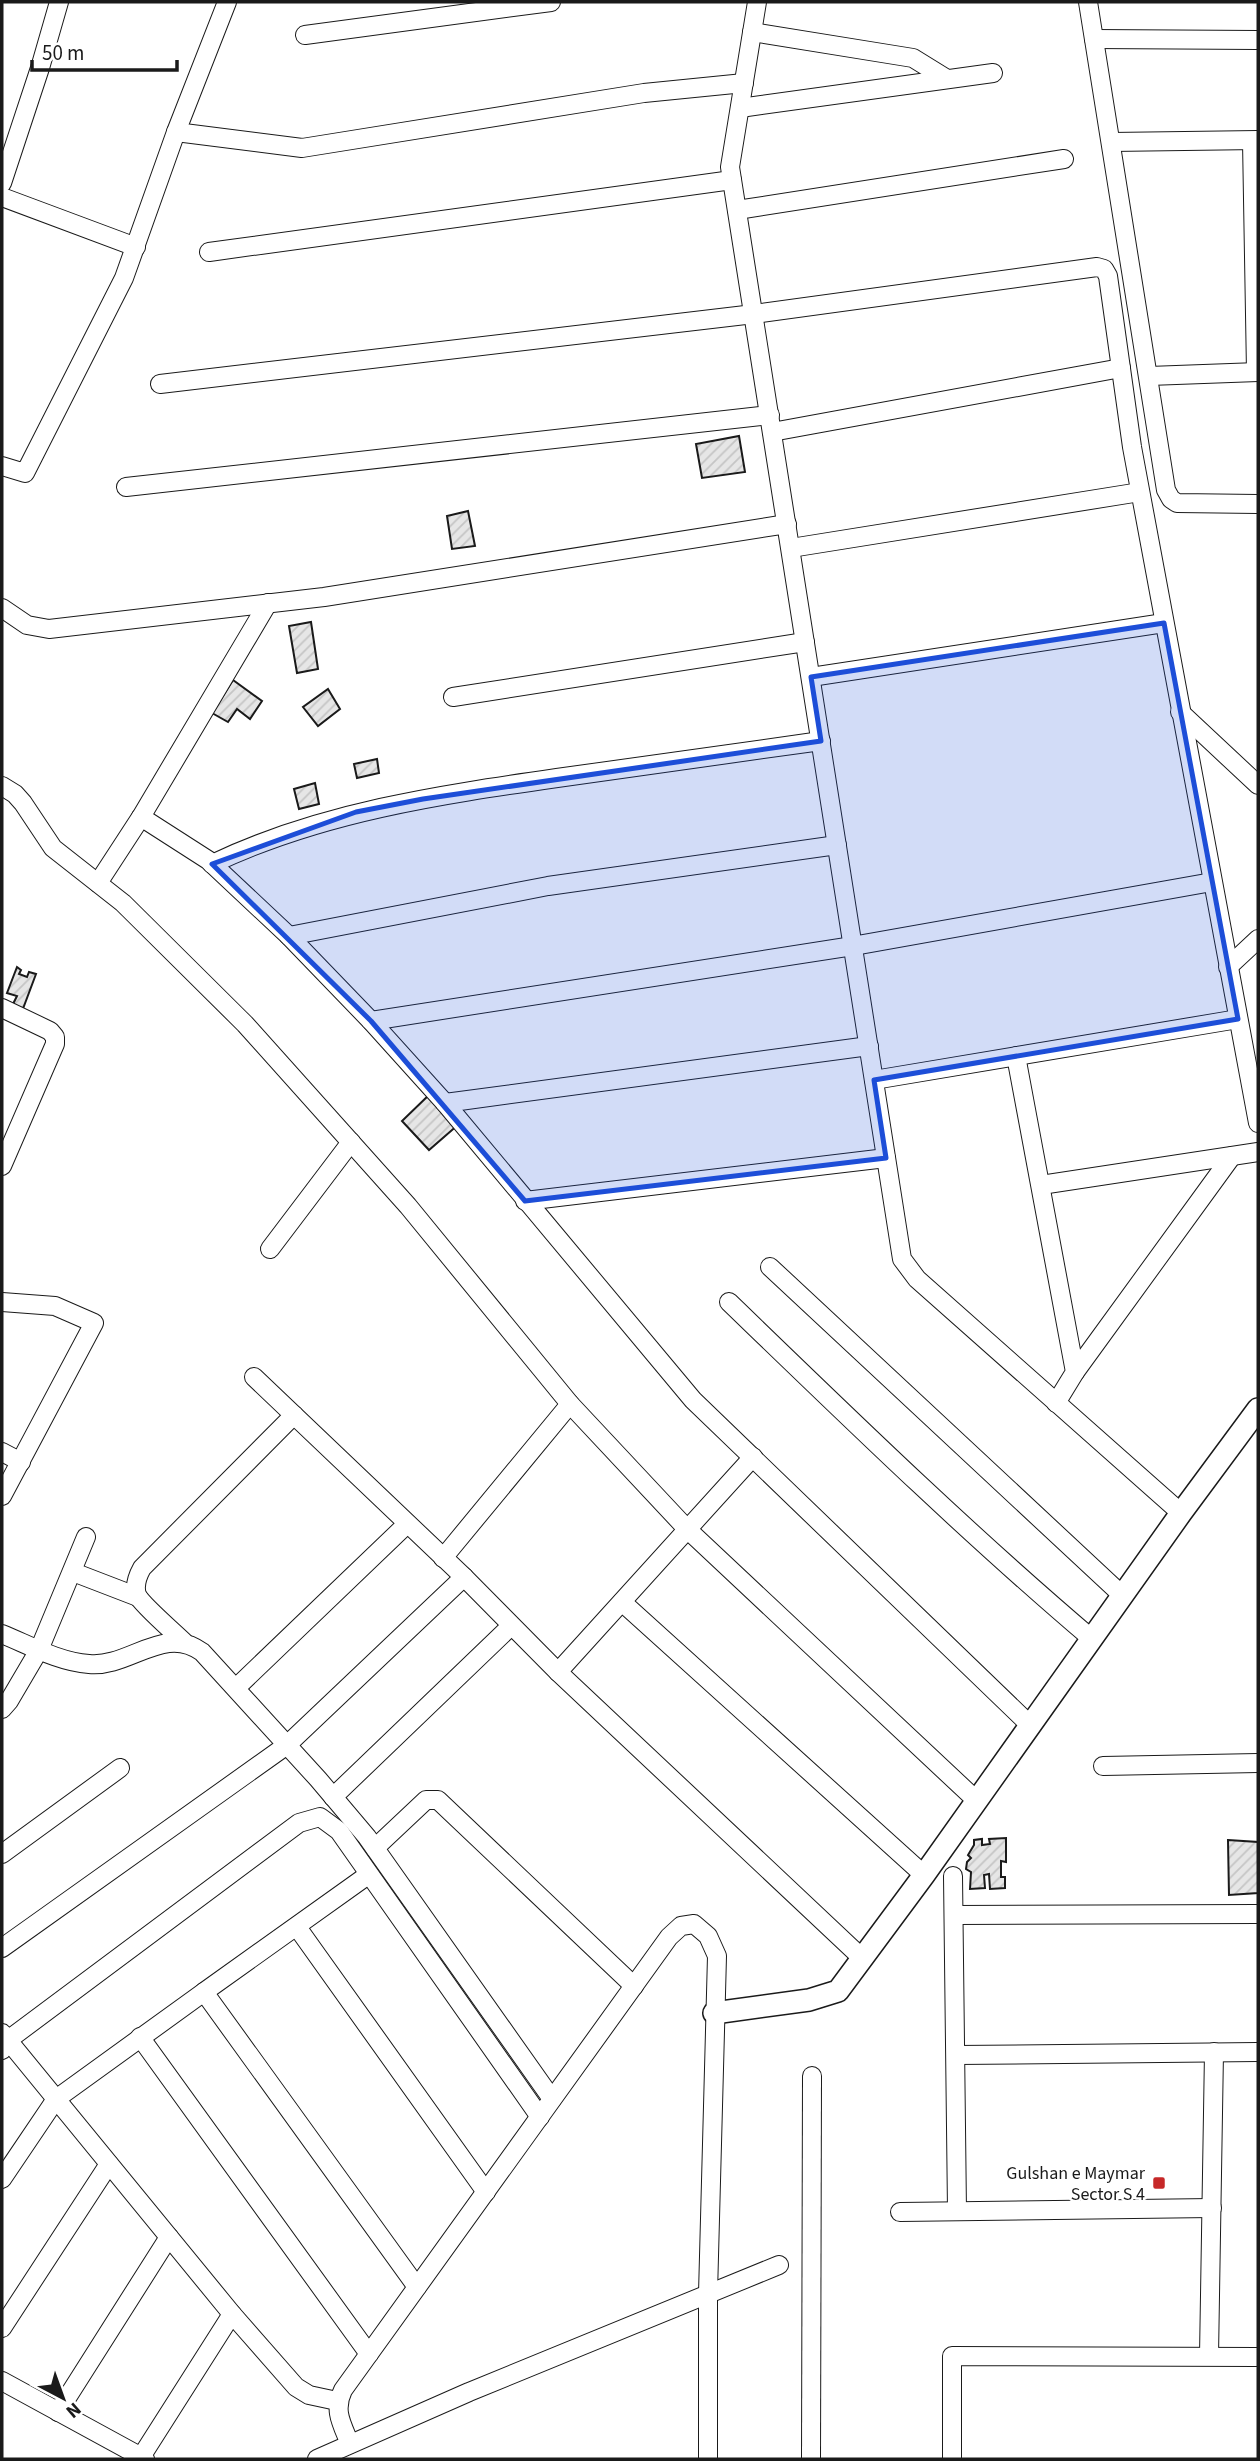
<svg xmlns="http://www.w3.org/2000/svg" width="1260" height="2461" font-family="'Source Sans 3',sans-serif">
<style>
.building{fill:url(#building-hatch);stroke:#1a1a1a;stroke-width:2}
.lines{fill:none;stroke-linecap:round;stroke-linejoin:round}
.minor-casing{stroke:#1a1a1a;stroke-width:20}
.tertiary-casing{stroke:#1a1a1a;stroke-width:24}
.minor{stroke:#fff;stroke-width:18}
.tertiary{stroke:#fff;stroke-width:21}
.marked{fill:#1d4ed8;fill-opacity:0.2;stroke:#1d4ed8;stroke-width:5;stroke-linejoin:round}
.poi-dot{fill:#c62828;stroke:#fff;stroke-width:2.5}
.labels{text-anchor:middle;stroke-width:5;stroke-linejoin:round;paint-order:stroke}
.poi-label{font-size:18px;fill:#1a1a1a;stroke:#fff;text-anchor:end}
</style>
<defs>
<pattern id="building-hatch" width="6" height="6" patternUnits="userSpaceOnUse" patternTransform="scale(1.75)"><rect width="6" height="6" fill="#e6e6e6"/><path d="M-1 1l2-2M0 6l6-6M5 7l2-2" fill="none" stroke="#c5c5c5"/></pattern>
</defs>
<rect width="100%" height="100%" fill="#fff"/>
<g class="building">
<path d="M739 436 745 472 702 478 696 444Z"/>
<path d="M468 511 475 546 452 549 447 516Z"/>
<path d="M311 622 318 669 297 673 289 626Z"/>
<path d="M233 680 262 701 250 719 237 709 228 722 212 713Z"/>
<path d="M328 689 340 709 318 726 303 707Z"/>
<path d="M377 759 379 773 357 778 354 764Z"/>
<path d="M315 783 319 804 299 809 294 789Z"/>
<path d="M17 967 21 970 19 974 27 977 29 972 36 974 21 1014 10 1010 17 996 7 993Z"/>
<path d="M431 1093 459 1124 429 1150 402 1121Z"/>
<path d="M1006 1838V1862L1001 1861V1877H1005V1888L990 1889 989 1874 984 1875 985 1888 970 1889 971 1872 966 1869 967 1862 971 1858 968 1855 974 1845V1840L982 1839V1845L990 1844 989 1839Z"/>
<path d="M1228 1840 1258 1842V1893L1229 1895Z"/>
</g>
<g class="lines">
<g class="minor-casing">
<g id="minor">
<path d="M757 2 730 167 902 1259 917 1279 1181 1513"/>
<path d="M1088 2 1166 490 1171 499 1177 503 1258 504"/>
<path d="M752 32 913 58 947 79"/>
<path d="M305 35 551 2"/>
<path d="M1094 39 1258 40"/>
<path d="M740 108 993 73"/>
<path d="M176 132 302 148 644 93 744 83"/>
<path d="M1252 141 1256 372"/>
<path d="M1111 142 1258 140"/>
<path d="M2 183 40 68 59 2"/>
<path d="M2 197 136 247"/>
<path d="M737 210 1064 159"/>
<path d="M209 252 732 180"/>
<path d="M1149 376 1258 372"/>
<path d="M160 384 754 314 1097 267 1104 269 1108 276 1132 447 1258 1123"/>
<path d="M772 432 1121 368"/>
<path d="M2 466 25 473 124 278 176 132 227 2"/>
<path d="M126 487 770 415"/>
<path d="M791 548 1140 492"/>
<path d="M2 608 27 625 49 629 324 597 787 524"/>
<path d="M811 677 1164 623"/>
<path d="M453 697 805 642"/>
<path d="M1180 712 1258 785"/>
<path d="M2 786 15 794 23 803 53 848 123 903 245 1024 408 1206 570 1404 687 1529 977 1801"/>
<path d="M141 817 208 860 289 936 371 1021 445 1103 693 1400 1031 1726"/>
<path d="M212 864C321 812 439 795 557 778 645 766 733 754 821 741"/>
<path d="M98 883 141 817 268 603"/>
<path d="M289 936 548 886 837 845"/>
<path d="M1228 967 1258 939"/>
<path d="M2 1008 50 1031 55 1037V1044L2 1166"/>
<path d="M371 1021 853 946 1212 882"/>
<path d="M1016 1056 1075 1372 1056 1403"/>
<path d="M874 1080 1238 1019"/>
<path d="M445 1103 869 1046"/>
<path d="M1041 1185 1258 1152"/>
<path d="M525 1201 886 1158"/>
<path d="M270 1249 351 1142"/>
<path d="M770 1267 1123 1596"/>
<path d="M2 1302 55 1306 94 1323 2 1496"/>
<path d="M729 1302C848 1417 966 1532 1092 1639"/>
<path d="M1075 1372 1232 1156"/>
<path d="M254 1377 464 1577 558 1672 863 1959"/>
<path d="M2 1452 21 1462"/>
<path d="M443 1558 570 1404"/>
<path d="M73 1572 138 1597"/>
<path d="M622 1602 924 1875"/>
<path d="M2 1634C29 1645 59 1662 89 1664 129 1668 164 1624 202 1652L318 1779 367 1837 552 2099"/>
<path d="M185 1643C176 1634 142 1605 137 1595 134 1586 137 1577 142 1568L294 1415"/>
<path d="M558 1672 753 1457"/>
<path d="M237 1687 407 1524"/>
<path d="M2 1709 9 1701 39 1650 86 1537"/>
<path d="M1103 1766 1258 1763"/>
<path d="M333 1797 511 1626"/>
<path d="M375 1848 426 1800H438L634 1986"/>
<path d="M2 1854 120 1768"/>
<path d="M953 1876 957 2211"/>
<path d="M955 1915 1258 1914"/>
<path d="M297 1927 486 2192"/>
<path d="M2 1948 287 1745 464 1577"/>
<path d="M204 1992 368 1875"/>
<path d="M2 2033 232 2314 296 2387 309 2395 337 2401"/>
<path d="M140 2037 369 2354"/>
<path d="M2 2050 8 2040 299 1823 320 1817 339 1831 540 2117"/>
<path d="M956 2055 1258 2052"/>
<path d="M2 2179 56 2099 204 1992 417 2287"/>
<path d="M900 2212 1212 2208"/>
<path d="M2 2328 109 2164"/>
<path d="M1209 2356 1214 2052"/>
<path d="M2 2381 145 2459"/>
<path d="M58 2412 169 2237"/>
<path d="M350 2444C342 2424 333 2411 343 2390L669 1937 681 1926 694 1924 708 1936 717 1956 708 2294V2459"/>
<path d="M141 2457 232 2314"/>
<path d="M317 2459 469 2392 779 2265"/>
<path d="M811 2459 812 2076"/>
<path d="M952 2459V2356L1258 2357"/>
</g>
</g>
<g class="tertiary-casing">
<path id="tertiary" d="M714 2013 809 2000 838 1991 924 1875 1181 1513 1258 1409"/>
</g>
<use href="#minor" class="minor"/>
<use href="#tertiary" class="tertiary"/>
</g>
<path class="marked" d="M1164 623 1238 1019 874 1080 886 1158 525 1201 371 1021 212 864 356 812 423 799 821 741 811 677Z"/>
<rect class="poi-dot" x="1152" y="2176" width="14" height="14" rx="3.5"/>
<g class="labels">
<g class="poi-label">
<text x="1145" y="2179">Gulshan e Maymar<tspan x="1145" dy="21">Sector S 4</tspan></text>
</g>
</g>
<rect width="1260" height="2461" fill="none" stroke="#1a1a1a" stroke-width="7"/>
<g transform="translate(63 2398) rotate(139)" stroke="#ffffff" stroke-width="5" paint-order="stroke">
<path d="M0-5L12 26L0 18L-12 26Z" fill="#1a1a1a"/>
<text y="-10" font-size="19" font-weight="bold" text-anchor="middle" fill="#1a1a1a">N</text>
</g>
<path d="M32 60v10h145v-10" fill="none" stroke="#1a1a1a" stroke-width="3.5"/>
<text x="42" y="60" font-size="21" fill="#1a1a1a" stroke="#ffffff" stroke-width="5" paint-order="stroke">50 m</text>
</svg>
